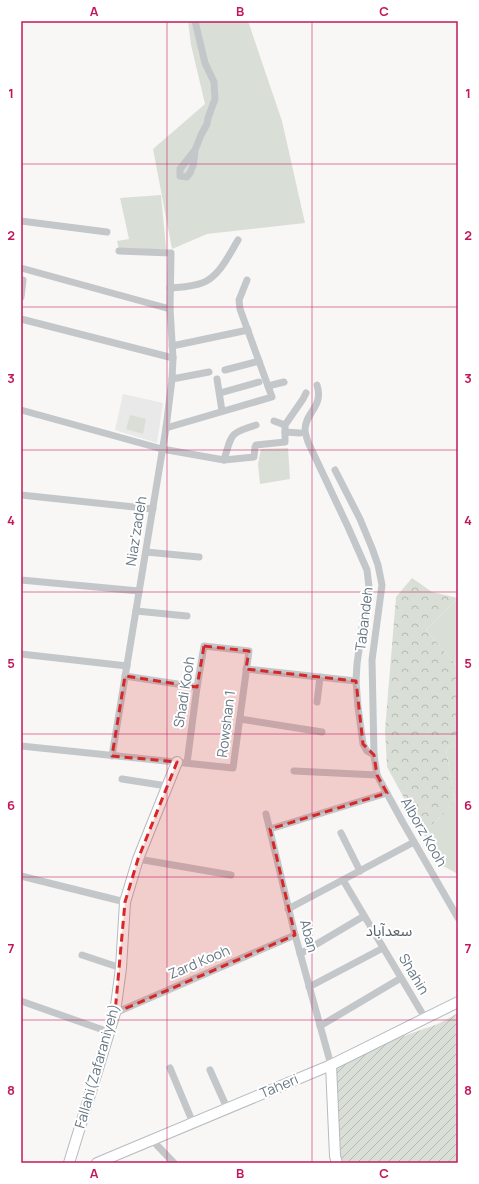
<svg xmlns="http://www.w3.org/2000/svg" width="479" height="1184" font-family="Manrope,'Noto Sans Arabic',sans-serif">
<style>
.built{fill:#e8e9e8}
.forest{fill:url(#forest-crowns)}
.park{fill:#d9dfd6}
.garden{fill:url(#garden-furrows)}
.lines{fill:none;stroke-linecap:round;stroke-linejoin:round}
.secondary-casing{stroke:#b5bbbf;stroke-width:12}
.street{stroke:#c3c7ca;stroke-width:7}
.secondary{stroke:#fff;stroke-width:10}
.marked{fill:#d62828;fill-opacity:0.2;stroke:#d62828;stroke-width:3;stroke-dasharray:8 5;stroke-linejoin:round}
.grid{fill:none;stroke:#c2185b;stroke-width:1;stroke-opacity:0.55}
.labels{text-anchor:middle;stroke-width:4;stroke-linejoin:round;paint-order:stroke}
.street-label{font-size:14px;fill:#677885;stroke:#fff}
.neighbourhood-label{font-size:15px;fill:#55616b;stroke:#fff}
.neatline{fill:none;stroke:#c2185b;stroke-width:1.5}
.grid-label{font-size:13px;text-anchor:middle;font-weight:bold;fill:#c2185b}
</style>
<defs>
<pattern id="forest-crowns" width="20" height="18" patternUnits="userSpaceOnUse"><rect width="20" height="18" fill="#d9dfd6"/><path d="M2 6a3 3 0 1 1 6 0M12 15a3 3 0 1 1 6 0" fill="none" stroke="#b4bab3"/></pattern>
<pattern id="garden-furrows" width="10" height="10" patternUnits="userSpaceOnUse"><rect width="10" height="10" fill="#d9dfd6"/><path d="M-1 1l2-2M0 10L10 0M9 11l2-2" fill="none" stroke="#b4bab3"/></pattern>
</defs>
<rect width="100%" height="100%" fill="#f8f7f5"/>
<path class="built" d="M123 394 163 403 157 443 115 430Z"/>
<path class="forest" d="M412 578 432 592 458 598 426 630 458 667V744L446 749 455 803 423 833 387 767 385 730 396 597Z"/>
<g class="park">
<path d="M188 21H248L282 121 305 223 207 234 172 249 153 149 205 104 191 45Z"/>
<path d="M161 195 166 249H119L117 241 129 239 120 198Z"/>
<path d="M130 415 146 419 143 434 126 429Z"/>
<path d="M288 448 290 479 260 484 258 464 261 449Z"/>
<path d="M458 598V667L426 630Z"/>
<path d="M458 744V874L443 866 423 833 455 803 446 749Z"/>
</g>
<path class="garden" d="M458 1013V1163H341L338 1156 335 1067 389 1041 438 1024Z"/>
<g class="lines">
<g class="secondary-casing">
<g id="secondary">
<path d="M331 1065 335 1156 337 1163"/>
<path d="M69 1163 115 1013 121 968 125 902 138 859 177 762"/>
<path d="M97 1163 331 1065 458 1002"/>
</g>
</g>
<g class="street">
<path d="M195 150C194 160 194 169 187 177L180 176V169L195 150 201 135 207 124 208 118 215 99 214 82 205 63 195 21"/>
<path d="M21 221 107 232"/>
<path d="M21 268 170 309"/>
<path d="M170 288C180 287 192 287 202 283 219 277 229 255 238 240"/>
<path d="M21 297 23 280"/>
<path d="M21 319 173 358"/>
<path d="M172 346 248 330"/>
<path d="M225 370 259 361"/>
<path d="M172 379 209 372"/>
<path d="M217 379 222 411"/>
<path d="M317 385C324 407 305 412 305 430 305 434 307 438 308 442L348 527 367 570 369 587V597L363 621 357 664 356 681 358 707 363 744 367 751 374 755"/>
<path d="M268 386 284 382"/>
<path d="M220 393 259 382"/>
<path d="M21 410 162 449 224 460 254 457 255 447 256 445 285 442V425L303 399 306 393"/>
<path d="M274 421 285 425"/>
<path d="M166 428 272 397 240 309 239 300 247 280"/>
<path d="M285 432 300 433"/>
<path d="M224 460C232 434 229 433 256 425"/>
<path d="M335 470 360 519 372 548 378 565 382 585 372 660 374 755 377 775 402 821 458 918"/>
<path d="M21 495 153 509"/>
<path d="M146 552 199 557"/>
<path d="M21 580 139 591"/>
<path d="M136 611 187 616"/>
<path d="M21 654 127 666"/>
<path d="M246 669 356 681"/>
<path d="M125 676 197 687"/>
<path d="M317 702 320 677"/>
<path d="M240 719 322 732"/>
<path d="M21 746 233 768 249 651 204 646 197 687 187 763"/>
<path d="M112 756 166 428 172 379 173 358 170 309 171 253 119 251"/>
<path d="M294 771 377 775"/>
<path d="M122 779 167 786"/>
<path d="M266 814 295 935 331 1065"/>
<path d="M270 829 387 793"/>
<path d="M341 833 360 871"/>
<path d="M138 859 231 875"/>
<path d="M21 876 125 902"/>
<path d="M343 880 425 1018"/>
<path d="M288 909 414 842"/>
<path d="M300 954 364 916"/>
<path d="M82 955 121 968"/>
<path d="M309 987 383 948"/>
<path d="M21 1001 109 1032"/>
<path d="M115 1013 295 935"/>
<path d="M320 1026 401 978"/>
<path d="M170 1068 193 1123"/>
<path d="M210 1070 227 1108"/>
<path d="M152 1140 174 1163"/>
</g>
<use href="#secondary" class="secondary"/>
</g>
<path class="marked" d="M204 646 249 651 246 669 356 681 363 744 374 755 377 775 387 793 270 829 295 935 115 1013 125 902 138 859 177 762 112 756 125 676 197 687Z"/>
<path class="grid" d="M167 21V1163M312 21V1163M21 164H458M21 307H458M21 450H458M21 592H458M21 734H458M21 877H458M21 1020H458"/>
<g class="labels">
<g class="street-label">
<text transform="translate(136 531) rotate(-81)" y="5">Niaz'zadeh</text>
<text transform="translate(364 619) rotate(-83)" y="5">Tabandeh</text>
<text transform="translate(184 692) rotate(-81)" y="5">Shadi Kooh</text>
<text transform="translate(226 724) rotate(-83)" y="5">Rowshan 1</text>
<text transform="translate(424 832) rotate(60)" y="5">Alborz Kooh</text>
<text transform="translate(309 936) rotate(75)" y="5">Aban</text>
<text transform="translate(199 962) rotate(-23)" y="5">Zard Kooh</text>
<text transform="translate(414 974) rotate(59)" y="5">Shahin</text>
<text transform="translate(97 1066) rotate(-74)" y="5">Fallahi(Zafaraniyeh)</text>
<text transform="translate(279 1086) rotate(-23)" y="5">Taheri</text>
</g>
<g class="neighbourhood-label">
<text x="389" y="936">سعدآباد</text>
</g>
</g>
<rect width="479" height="1184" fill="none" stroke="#ffffff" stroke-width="44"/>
<rect x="22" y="22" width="435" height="1140" class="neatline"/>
<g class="grid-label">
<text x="94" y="16">A</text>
<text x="240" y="16">B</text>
<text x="384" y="16">C</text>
<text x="11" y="98">1</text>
<text x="468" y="98">1</text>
<text x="11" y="240">2</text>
<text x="468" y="240">2</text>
<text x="11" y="383">3</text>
<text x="468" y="383">3</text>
<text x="11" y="525">4</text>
<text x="468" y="525">4</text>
<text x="11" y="668">5</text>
<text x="468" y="668">5</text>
<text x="11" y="810">6</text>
<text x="468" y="810">6</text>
<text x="11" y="953">7</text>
<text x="468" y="953">7</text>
<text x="11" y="1095">8</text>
<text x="468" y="1095">8</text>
<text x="94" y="1178">A</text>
<text x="240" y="1178">B</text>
<text x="384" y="1178">C</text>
</g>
</svg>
